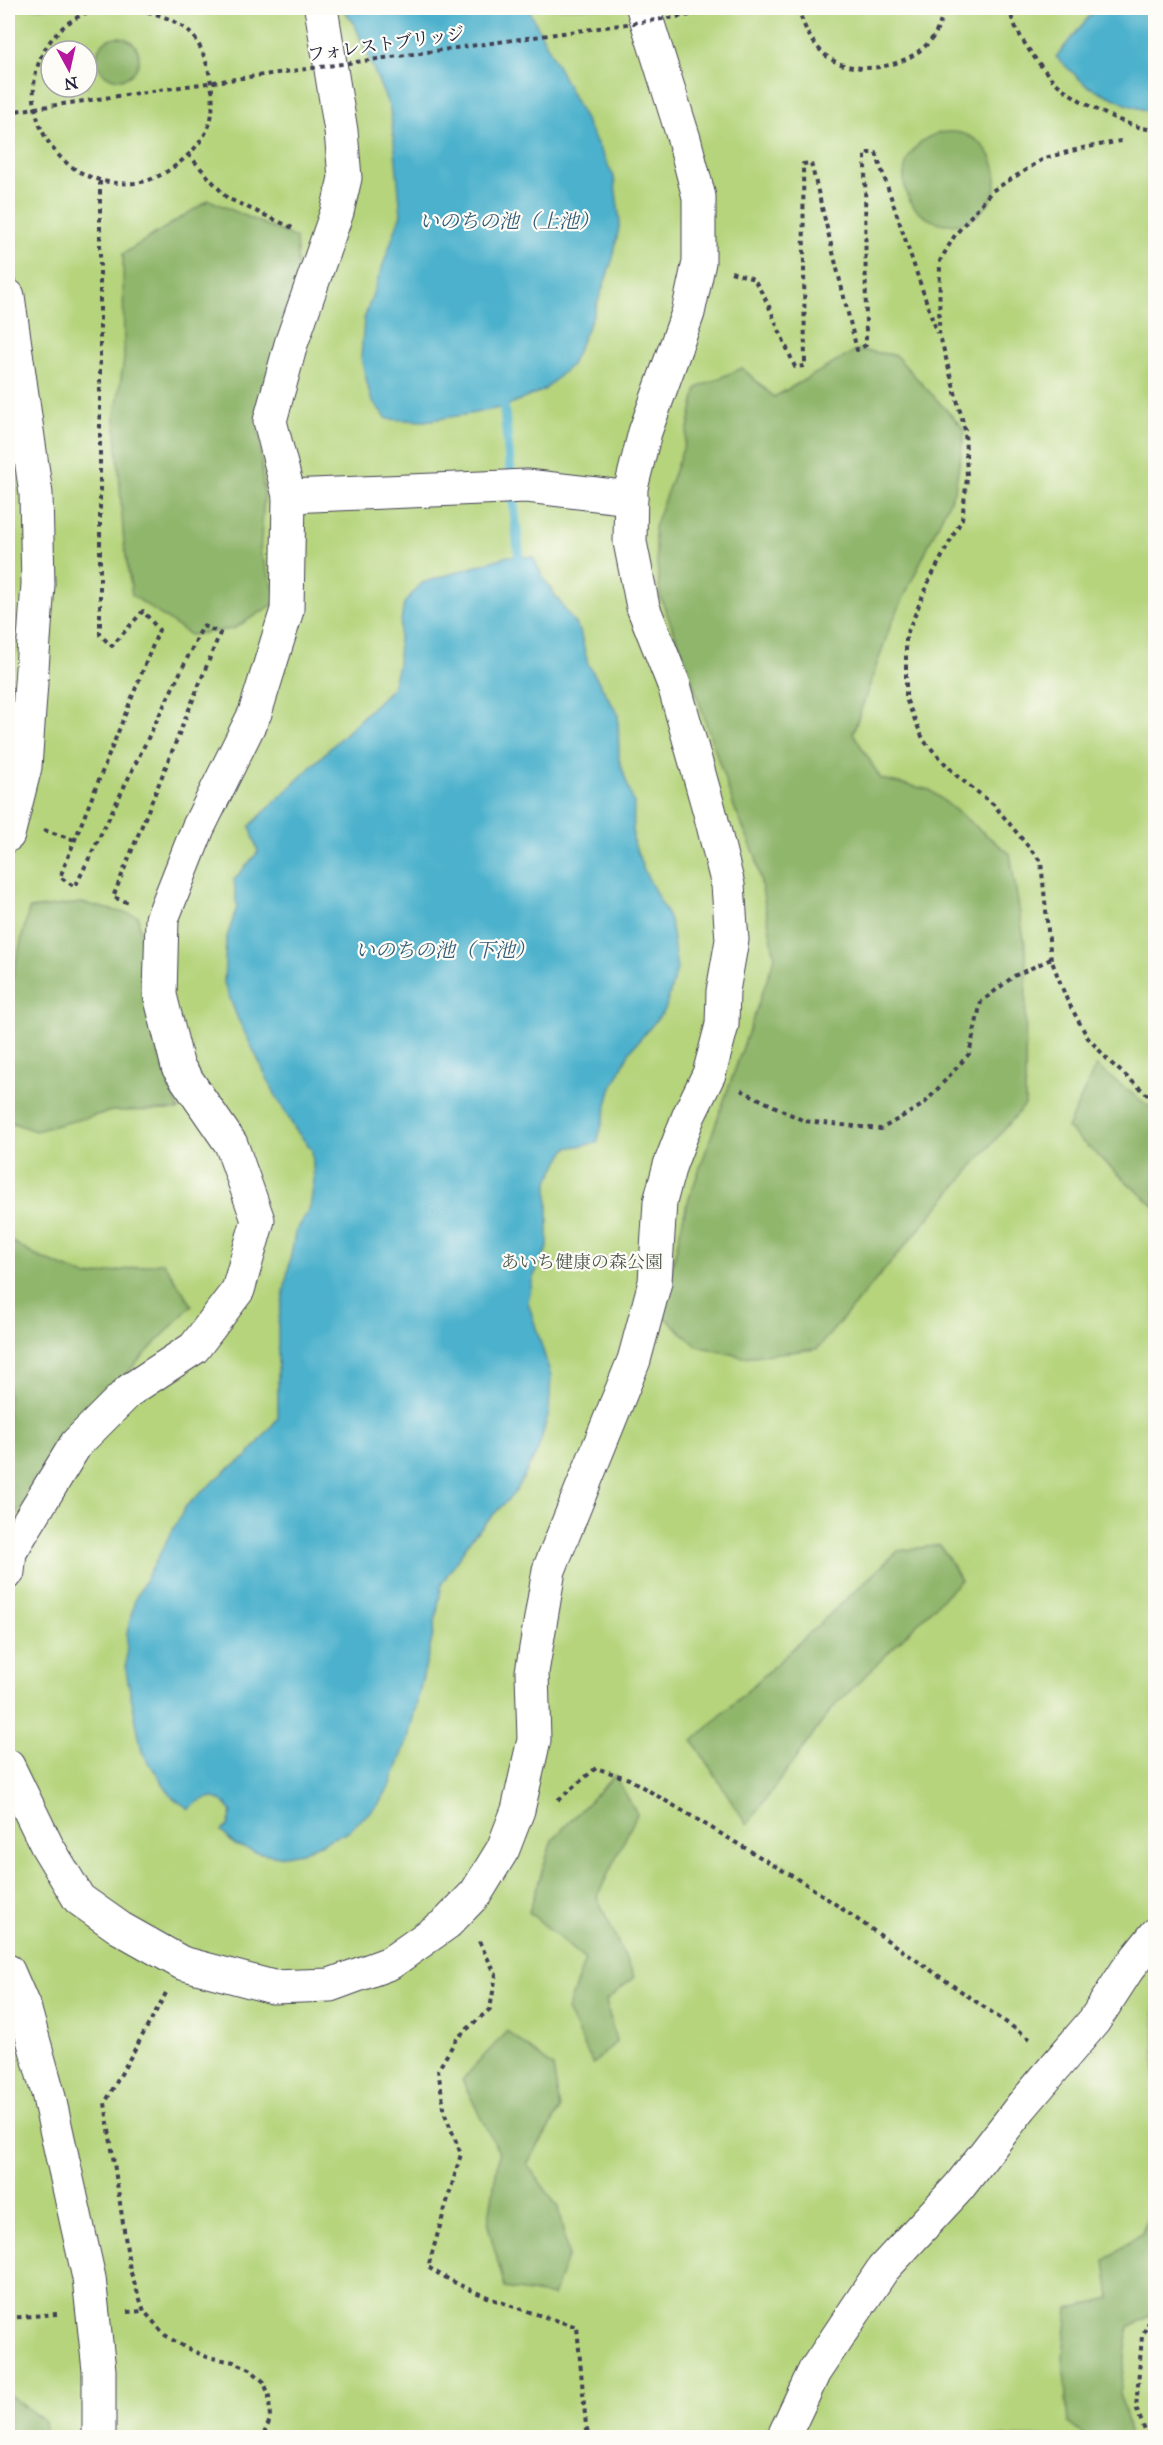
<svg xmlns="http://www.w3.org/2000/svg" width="1163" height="2445" font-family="'IM FELL Great Primer','Noto Serif JP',serif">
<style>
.green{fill:#b5d47c;stroke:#6c7b5c;stroke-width:1.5;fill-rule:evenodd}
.forest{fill:#90b66c;stroke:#596c54;stroke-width:1.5}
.water{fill:#4cb1cc;stroke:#376a84;stroke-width:1.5}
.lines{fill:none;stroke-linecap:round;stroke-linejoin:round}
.stream{stroke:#4cb1cc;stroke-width:10}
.minor-casing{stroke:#424052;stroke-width:35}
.path{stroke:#424052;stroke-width:4;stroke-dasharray:4.5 4.5;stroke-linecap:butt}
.minor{stroke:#fff;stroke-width:33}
.path-bridge{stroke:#424052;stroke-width:4;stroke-dasharray:4.5 4.5;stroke-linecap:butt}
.labels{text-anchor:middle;stroke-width:4.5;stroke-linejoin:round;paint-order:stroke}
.street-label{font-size:18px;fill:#22223b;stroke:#fdfcf7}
.park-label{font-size:18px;fill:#4e574e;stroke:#fdfcf7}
.water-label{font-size:20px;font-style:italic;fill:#335b75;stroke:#fdfcf7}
</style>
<rect width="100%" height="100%" fill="#fdfcf7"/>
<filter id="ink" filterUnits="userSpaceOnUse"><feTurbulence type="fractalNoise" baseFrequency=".0167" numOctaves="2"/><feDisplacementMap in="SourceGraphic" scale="12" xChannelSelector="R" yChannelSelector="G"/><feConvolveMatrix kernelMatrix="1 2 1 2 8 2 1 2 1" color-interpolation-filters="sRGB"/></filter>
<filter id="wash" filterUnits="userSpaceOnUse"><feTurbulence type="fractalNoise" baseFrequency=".008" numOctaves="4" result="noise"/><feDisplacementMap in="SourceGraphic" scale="24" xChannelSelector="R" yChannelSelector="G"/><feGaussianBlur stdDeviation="1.35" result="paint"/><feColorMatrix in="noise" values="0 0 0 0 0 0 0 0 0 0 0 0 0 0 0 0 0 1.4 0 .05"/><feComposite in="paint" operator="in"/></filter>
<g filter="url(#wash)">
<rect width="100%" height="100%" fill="#f7e8d5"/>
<path class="green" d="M8 8H1155V2437L8 2438ZM51 51H87V87H51Z"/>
<g class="forest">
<circle cx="118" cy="58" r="21"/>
<circle cx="950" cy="178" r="46"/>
<path d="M209 200 296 238 298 276 258 418 264 497 260 552 279 601 233 629 190 635 132 595 124 543 115 417 124 359 123 254Z"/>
<path d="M857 350 895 355 965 430 955 489 890 627 853 733 881 779 930 790 1010 854 1026 951 1025 1105 817 1349 743 1357 697 1346 661 1314 686 1207 775 957 756 857 734 807 685 660 660 596 654 527 684 446 697 388 742 368 774 397Z"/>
<path d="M82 903 138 916 156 1047 179 1110 112 1111 35 1131 8 1121V994L29 909Z"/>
<path d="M1096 1066 1155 1111V1207L1067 1128Z"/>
<path d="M8 1239 34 1255 88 1277 163 1262 192 1305 74 1428 8 1527Z"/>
<path d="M940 1545 961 1580 831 1710 747 1825 693 1741 898 1551Z"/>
<path d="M615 1775 637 1814 597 1897 634 1977 606 2001 616 2042 593 2064 567 2010 585 1960 529 1912 552 1840Z"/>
<path d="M507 2031 553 2067 560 2110 527 2164 558 2207 568 2255 553 2296 505 2288 488 2225 499 2153 462 2080Z"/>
<path d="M1155 2199V2313L1129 2327 1120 2393 1130 2437H1086L1068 2423 1063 2357 1068 2309 1110 2298 1105 2260 1142 2233Z"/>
<path d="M8 2394 44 2421 46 2437H8Z"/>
</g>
<g class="water">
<path d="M342 8H528L614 177 620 222 613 258 594 313 571 365 544 390 504 407 470 414 424 421 387 419 371 399 361 358 364 319 401 214 395 151 390 109 354 23Z"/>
<path d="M1096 8H1141L1155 17V113L1128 105 1086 85 1056 57Z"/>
<path d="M508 556 533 557 544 579 580 631 588 664 618 714 619 759 634 804 633 840 643 868 670 920 677 969 665 1010 630 1051 611 1090 597 1143 567 1148 548 1181V1247L533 1278 528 1302 551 1376 549 1412 538 1450 516 1491 473 1536 442 1583 433 1635 408 1739 391 1784 378 1805 348 1831 302 1852 279 1856 255 1852 235 1845 221 1831 228 1826 232 1812C220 1793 204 1794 189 1809L172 1797 142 1752 126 1671 127 1633 135 1599 186 1506 228 1469 247 1457 278 1418V1324L295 1233 310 1208 314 1180 312 1150 295 1129 276 1096 237 1017 224 983 226 940 237 907 234 880 258 852 250 826 392 688 398 665 399 634 404 603 422 583Z"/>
</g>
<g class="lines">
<path class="stream" d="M504 407 519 556"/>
</g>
</g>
<g filter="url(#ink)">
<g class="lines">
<g class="minor-casing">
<g id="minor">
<path d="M8 296 36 494 38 584 25 767 8 835"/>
<path d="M289 496 527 486 631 498"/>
<path d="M8 1572 10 1552 76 1444 130 1390 194 1348 238 1290 258 1220 231 1144 178 1067 160 995 162 919 198 828 255 713 287 610 289 496 270 421 291 344 337 212 345 178 341 131 321 8"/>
<path d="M8 1766 47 1846 79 1899 120 1928 182 1963 273 1987 330 1985 390 1963 447 1923 476 1893 503 1849 518 1810 534 1740 532 1672 549 1570 634 1360 655 1282 660 1202 670 1165 689 1115 709 1074 722 1025 723 991 732 940 728 885 710 813 674 685 643 607 630 542 631 488 645 432 688 313 699 262V197L684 139 643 8"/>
<path d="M8 1971 25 2010 48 2093 89 2278 99 2370V2438"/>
<path d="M783 2438 814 2372 883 2269 959 2187 1021 2107 1094 2021 1127 1970 1156 1934"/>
</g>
</g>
<g class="path">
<path d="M105 8C92 8 79 16 68 23 0 75 39 191 135 183 162 181 197 153 208 128 219 105 209 52 191 34 174 17 151 12 129 8"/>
<path d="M798 8C803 24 809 39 822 52 850 81 915 68 935 34 940 26 942 16 945 8"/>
<path d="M1009 8C1014 32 1035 60 1052 79 1071 99 1128 129 1156 130"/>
<path d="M8 112 249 77"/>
<path d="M1121 141 1083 148 1045 158 992 191 955 235 940 261 939 332 965 430 967 478 962 519 929 581 906 636V699L924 741 957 776 994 805 1041 862 1051 959 1067 1000 1088 1038 1111 1063 1156 1102"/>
<path d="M188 154 227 198 295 229"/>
<path d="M100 181V635L112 646 143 611 159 630 60 877 75 887 203 626 220 633 113 897 129 903 130 901"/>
<path d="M731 272 754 279 767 302 795 367 805 366 803 164 811 163 857 350 866 345 865 153H876L937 333"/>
<path d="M44 830 75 840"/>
<path d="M741 1090 804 1121 881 1129 924 1104 969 1054 981 1002 1014 976 1051 959"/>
<path d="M558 1800 596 1768 629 1779 809 1886 1033 2041"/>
<path d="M479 1941 496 1975 490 2009 457 2038 438 2070 445 2114 461 2154 428 2267C472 2296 527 2311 577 2327L586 2426 590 2438"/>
<path d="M166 1993 105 2103 130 2270 144 2311 165 2335 184 2347 207 2357 234 2362 250 2369 264 2382 269 2396 270 2420 262 2438"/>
<path d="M127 2312 144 2311"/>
<path d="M8 2318 57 2314"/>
<path d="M1148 2438 1136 2408 1142 2336 1156 2308"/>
</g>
<use href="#minor" class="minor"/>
<path class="path-bridge" d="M249 77 741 8"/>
</g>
</g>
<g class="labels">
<g class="street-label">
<text transform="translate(386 44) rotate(-8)" y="6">フォレストブリッジ</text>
</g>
<g class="park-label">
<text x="582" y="1268">あいち健康の森公園</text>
</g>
<g class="water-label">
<text x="509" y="228">いのちの池（上池）</text>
<text x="445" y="957">いのちの池（下池）</text>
</g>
</g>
<rect width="1163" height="2445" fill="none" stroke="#fdfcf7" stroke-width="30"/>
<g transform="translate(69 69) rotate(172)"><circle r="28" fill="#fdfcf7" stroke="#a5a5ac" stroke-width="1.5"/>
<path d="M0-4.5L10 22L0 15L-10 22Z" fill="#b5179e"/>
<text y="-9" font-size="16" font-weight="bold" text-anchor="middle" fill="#22223b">N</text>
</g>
</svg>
